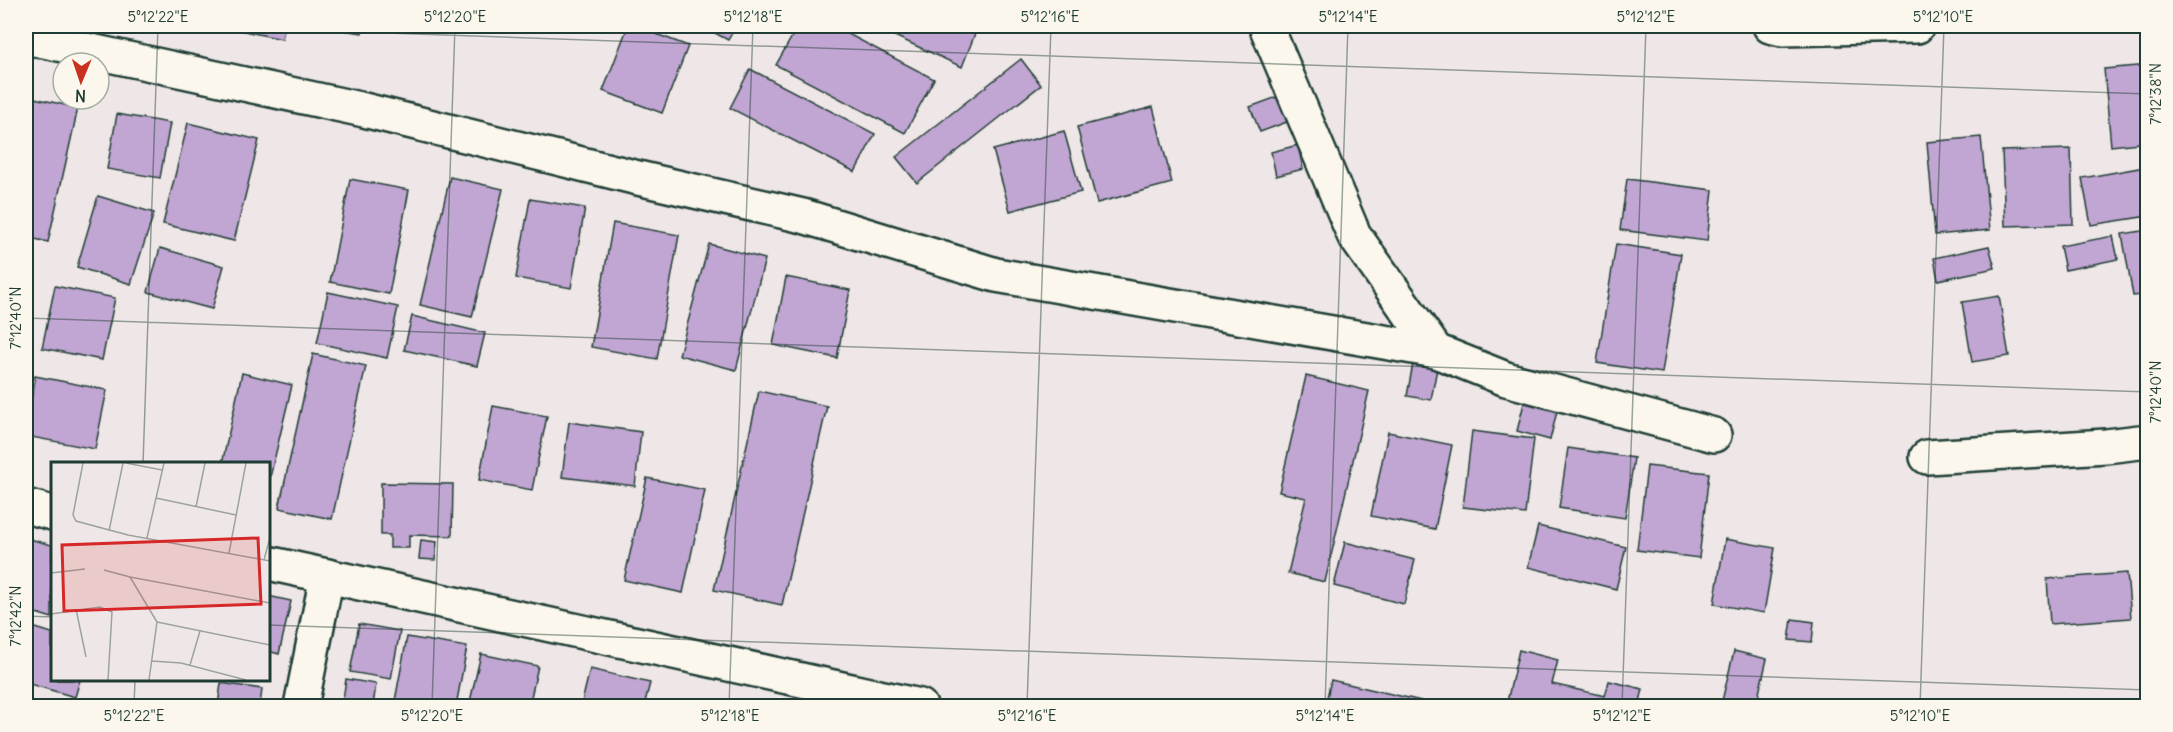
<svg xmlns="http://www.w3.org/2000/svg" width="2173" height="732" font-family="Delius,sans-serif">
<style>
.building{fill:#c1a5d2;stroke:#1f3d34;stroke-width:1.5}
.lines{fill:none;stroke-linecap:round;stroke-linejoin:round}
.minor-casing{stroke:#1f3d34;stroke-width:38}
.minor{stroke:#fbf7ec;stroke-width:33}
.ticks{fill:none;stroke:#1f3d34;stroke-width:1.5;stroke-opacity:0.45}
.inset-road{fill:none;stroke:#9ca39f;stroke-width:1.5}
.view{fill:#d62828;fill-opacity:0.15;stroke:#d62828;stroke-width:3}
.inset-edge{fill:none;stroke:#1f3d34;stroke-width:3}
.neatline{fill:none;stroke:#1f3d34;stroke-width:2}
.ticks-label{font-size:15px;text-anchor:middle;fill:#1f3d34}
</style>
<rect width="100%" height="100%" fill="#efe7e7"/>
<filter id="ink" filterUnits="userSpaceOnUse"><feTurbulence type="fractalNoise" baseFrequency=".0167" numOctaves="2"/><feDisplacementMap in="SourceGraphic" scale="12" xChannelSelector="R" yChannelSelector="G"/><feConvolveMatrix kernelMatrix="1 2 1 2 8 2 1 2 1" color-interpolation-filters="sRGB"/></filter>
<g filter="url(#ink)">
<g class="building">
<path d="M220 26H285L282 39Z"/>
<path d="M314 26H363L362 33Z"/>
<path d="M628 26H635L688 46 662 113 603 91Z"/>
<path d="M702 26H736L728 40Z"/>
<path d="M798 26H833L934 79 905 133 776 65Z"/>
<path d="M873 26H978L962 67Z"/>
<path d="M1021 59 1041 85 917 183 896 157Z"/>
<path d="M2148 65V142L2111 146 2104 69Z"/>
<path d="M750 69 875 134 855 172 730 108Z"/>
<path d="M1285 94 1295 119 1260 132 1250 107Z"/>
<path d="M26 96 78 108 48 242 26 237Z"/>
<path d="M1153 107 1172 183 1097 203 1077 127Z"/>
<path d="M117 114 170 123 160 178 107 169Z"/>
<path d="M188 123 259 140 234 241 163 224Z"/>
<path d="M1064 131 1081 192 1010 211 993 150Z"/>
<path d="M1981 137 1990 230 1935 235 1927 142Z"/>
<path d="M1298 145 1303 169 1276 176 1271 152Z"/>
<path d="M2071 149 2073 224 2005 226 2002 151Z"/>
<path d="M2145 167 2148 216 2091 225 2082 178Z"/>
<path d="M450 177 503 189 472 317 420 305Z"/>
<path d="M350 179 409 190 389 294 330 282Z"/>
<path d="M1627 179 1713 190 1707 241 1620 230Z"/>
<path d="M98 196 154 213 131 284 77 267Z"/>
<path d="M530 199 585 208 571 288 516 278Z"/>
<path d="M613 223 679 235 657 359 591 347Z"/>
<path d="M2148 230V294L2133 296 2122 234Z"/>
<path d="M2113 236 2118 259 2065 270 2060 246Z"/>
<path d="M709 244 765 259 736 370 679 355Z"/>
<path d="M1616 244 1681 254 1662 373 1597 363Z"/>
<path d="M1989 246 1995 268 1938 280 1934 258Z"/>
<path d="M160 248 224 266 212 309 148 292Z"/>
<path d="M26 271 29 272 26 289Z"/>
<path d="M786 277 850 290 837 358 773 345Z"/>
<path d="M55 286 115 298 102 360 42 348Z"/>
<path d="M328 292 398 307 387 358 317 343Z"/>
<path d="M1999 296 2009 356 1972 362 1962 302Z"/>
<path d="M412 316 485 333 477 366 404 350Z"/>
<path d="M313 354 366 366 332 519 279 508Z"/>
<path d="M1414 358 1438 363 1431 400 1407 396Z"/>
<path d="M242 373 292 385 268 486V464H222Z"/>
<path d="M35 376 107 390 95 449 26 436Z"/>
<path d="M1306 376 1369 391 1325 582 1288 573 1306 498 1279 492Z"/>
<path d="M759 391 827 406 782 605 714 590Z"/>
<path d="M1525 399 1558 407 1550 440 1517 431Z"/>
<path d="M493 406 547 416 532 490 479 480Z"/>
<path d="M569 422 641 432 635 486 562 477Z"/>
<path d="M1472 431 1534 439 1525 514 1463 507Z"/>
<path d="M1388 432 1452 445 1435 529 1371 516Z"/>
<path d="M1568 448 1634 458 1625 518 1559 508Z"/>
<path d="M1647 466 1709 473 1699 558 1637 550Z"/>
<path d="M647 478 705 490 683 593 624 580Z"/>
<path d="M381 483 453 484 452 536 409 535V548H390V535H381Z"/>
<path d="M1538 526 1626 547 1616 589 1528 567Z"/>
<path d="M26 538 52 545V618L26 610Z"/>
<path d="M1725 539 1775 548 1764 613 1714 604Z"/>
<path d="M421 540 437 542 435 560 419 559Z"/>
<path d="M1345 542 1415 560 1404 604 1334 586Z"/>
<path d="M2127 573 2131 618 2050 624 2047 579Z"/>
<path d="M268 596 291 601 279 654 268 651Z"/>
<path d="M1792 619 1814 622 1812 642 1789 640Z"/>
<path d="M359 624 400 631 391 679 350 672Z"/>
<path d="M26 625 52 633V680H80L75 697 26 683Z"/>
<path d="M407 637 467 647 456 706H394Z"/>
<path d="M1519 650 1558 660 1552 684 1605 696 1609 681 1643 689 1639 706H1506Z"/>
<path d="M1734 651 1767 659 1756 706 1721 705Z"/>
<path d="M481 654 538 666 529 706H469Z"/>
<path d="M590 669 650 683 644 706H581Z"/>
<path d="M346 679 376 684 373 706H342Z"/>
<path d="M1331 680 1443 706H1325Z"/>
<path d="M221 683 262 689 260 706H218Z"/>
<path d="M26 701 46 705V706H26Z"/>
</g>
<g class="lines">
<g class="minor-casing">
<g id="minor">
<path d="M1266 26 1354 235 1436 351 1506 379 1714 435"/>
<path d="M1770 26 1782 29 1917 26"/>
<path d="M26 37 364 110 638 178 803 216 996 275 1436 351"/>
<path d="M1927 457 2106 446 2148 441"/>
<path d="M26 506 52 513"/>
<path d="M268 563 920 706"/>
<path d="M301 706 327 576"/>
</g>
</g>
<use href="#minor" class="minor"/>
</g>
</g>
<path class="ticks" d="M182 26 2148 94M26 318 2148 392M143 464 158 26M26 616 52 617M268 625 2148 690M134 706 135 680M432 706 455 26M729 706 753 26M1027 706 1051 26M1325 706 1348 26M1622 706 1646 26M1920 706 1944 26"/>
<g transform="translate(51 462)">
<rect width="219" height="219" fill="#efe7e7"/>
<path class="inset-road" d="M32 1 22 53 25 59 77 73 219 99M75 1 111 8M105 36 185 53M145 45 154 1M58 69 72 1M96 76 113 1M178 91 195 1M213 98 219 75M53 108 79 115 106 160 98 218M0 111 34 107M79 115 219 141M25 147 35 195M0 152 49 145 61 150 57 218M106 160 219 183M101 199 130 201 195 218M139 203 149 169"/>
<path class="view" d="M207 76 210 142 13 149 11 83Z"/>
<rect width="219" height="219" class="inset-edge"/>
</g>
<rect width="2173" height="732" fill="none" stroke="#fbf7ec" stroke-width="66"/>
<g transform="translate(81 81) rotate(182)"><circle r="28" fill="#fbf7ec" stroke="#a3ada2" stroke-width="1.5"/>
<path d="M0-4.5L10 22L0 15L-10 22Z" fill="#c8321e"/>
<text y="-9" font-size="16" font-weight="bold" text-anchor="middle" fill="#1f3d34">N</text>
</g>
<rect x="33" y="33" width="2107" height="666" class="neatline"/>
<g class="ticks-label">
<text x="158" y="22">5°12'22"E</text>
<text x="455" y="22">5°12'20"E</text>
<text x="753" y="22">5°12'18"E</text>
<text x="1050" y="22">5°12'16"E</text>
<text x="1348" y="22">5°12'14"E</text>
<text x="1646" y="22">5°12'12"E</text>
<text x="1943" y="22">5°12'10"E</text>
<text transform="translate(2156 94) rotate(-90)" y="5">7°12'38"N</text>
<text transform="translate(16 318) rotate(-90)" y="5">7°12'40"N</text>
<text transform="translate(2156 392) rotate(-90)" y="5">7°12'40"N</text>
<text transform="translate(16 616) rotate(-90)" y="5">7°12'42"N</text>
<text x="134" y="721">5°12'22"E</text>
<text x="432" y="721">5°12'20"E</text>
<text x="730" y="721">5°12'18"E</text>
<text x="1027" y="721">5°12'16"E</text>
<text x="1325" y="721">5°12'14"E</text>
<text x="1622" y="721">5°12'12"E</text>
<text x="1920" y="721">5°12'10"E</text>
</g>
</svg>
